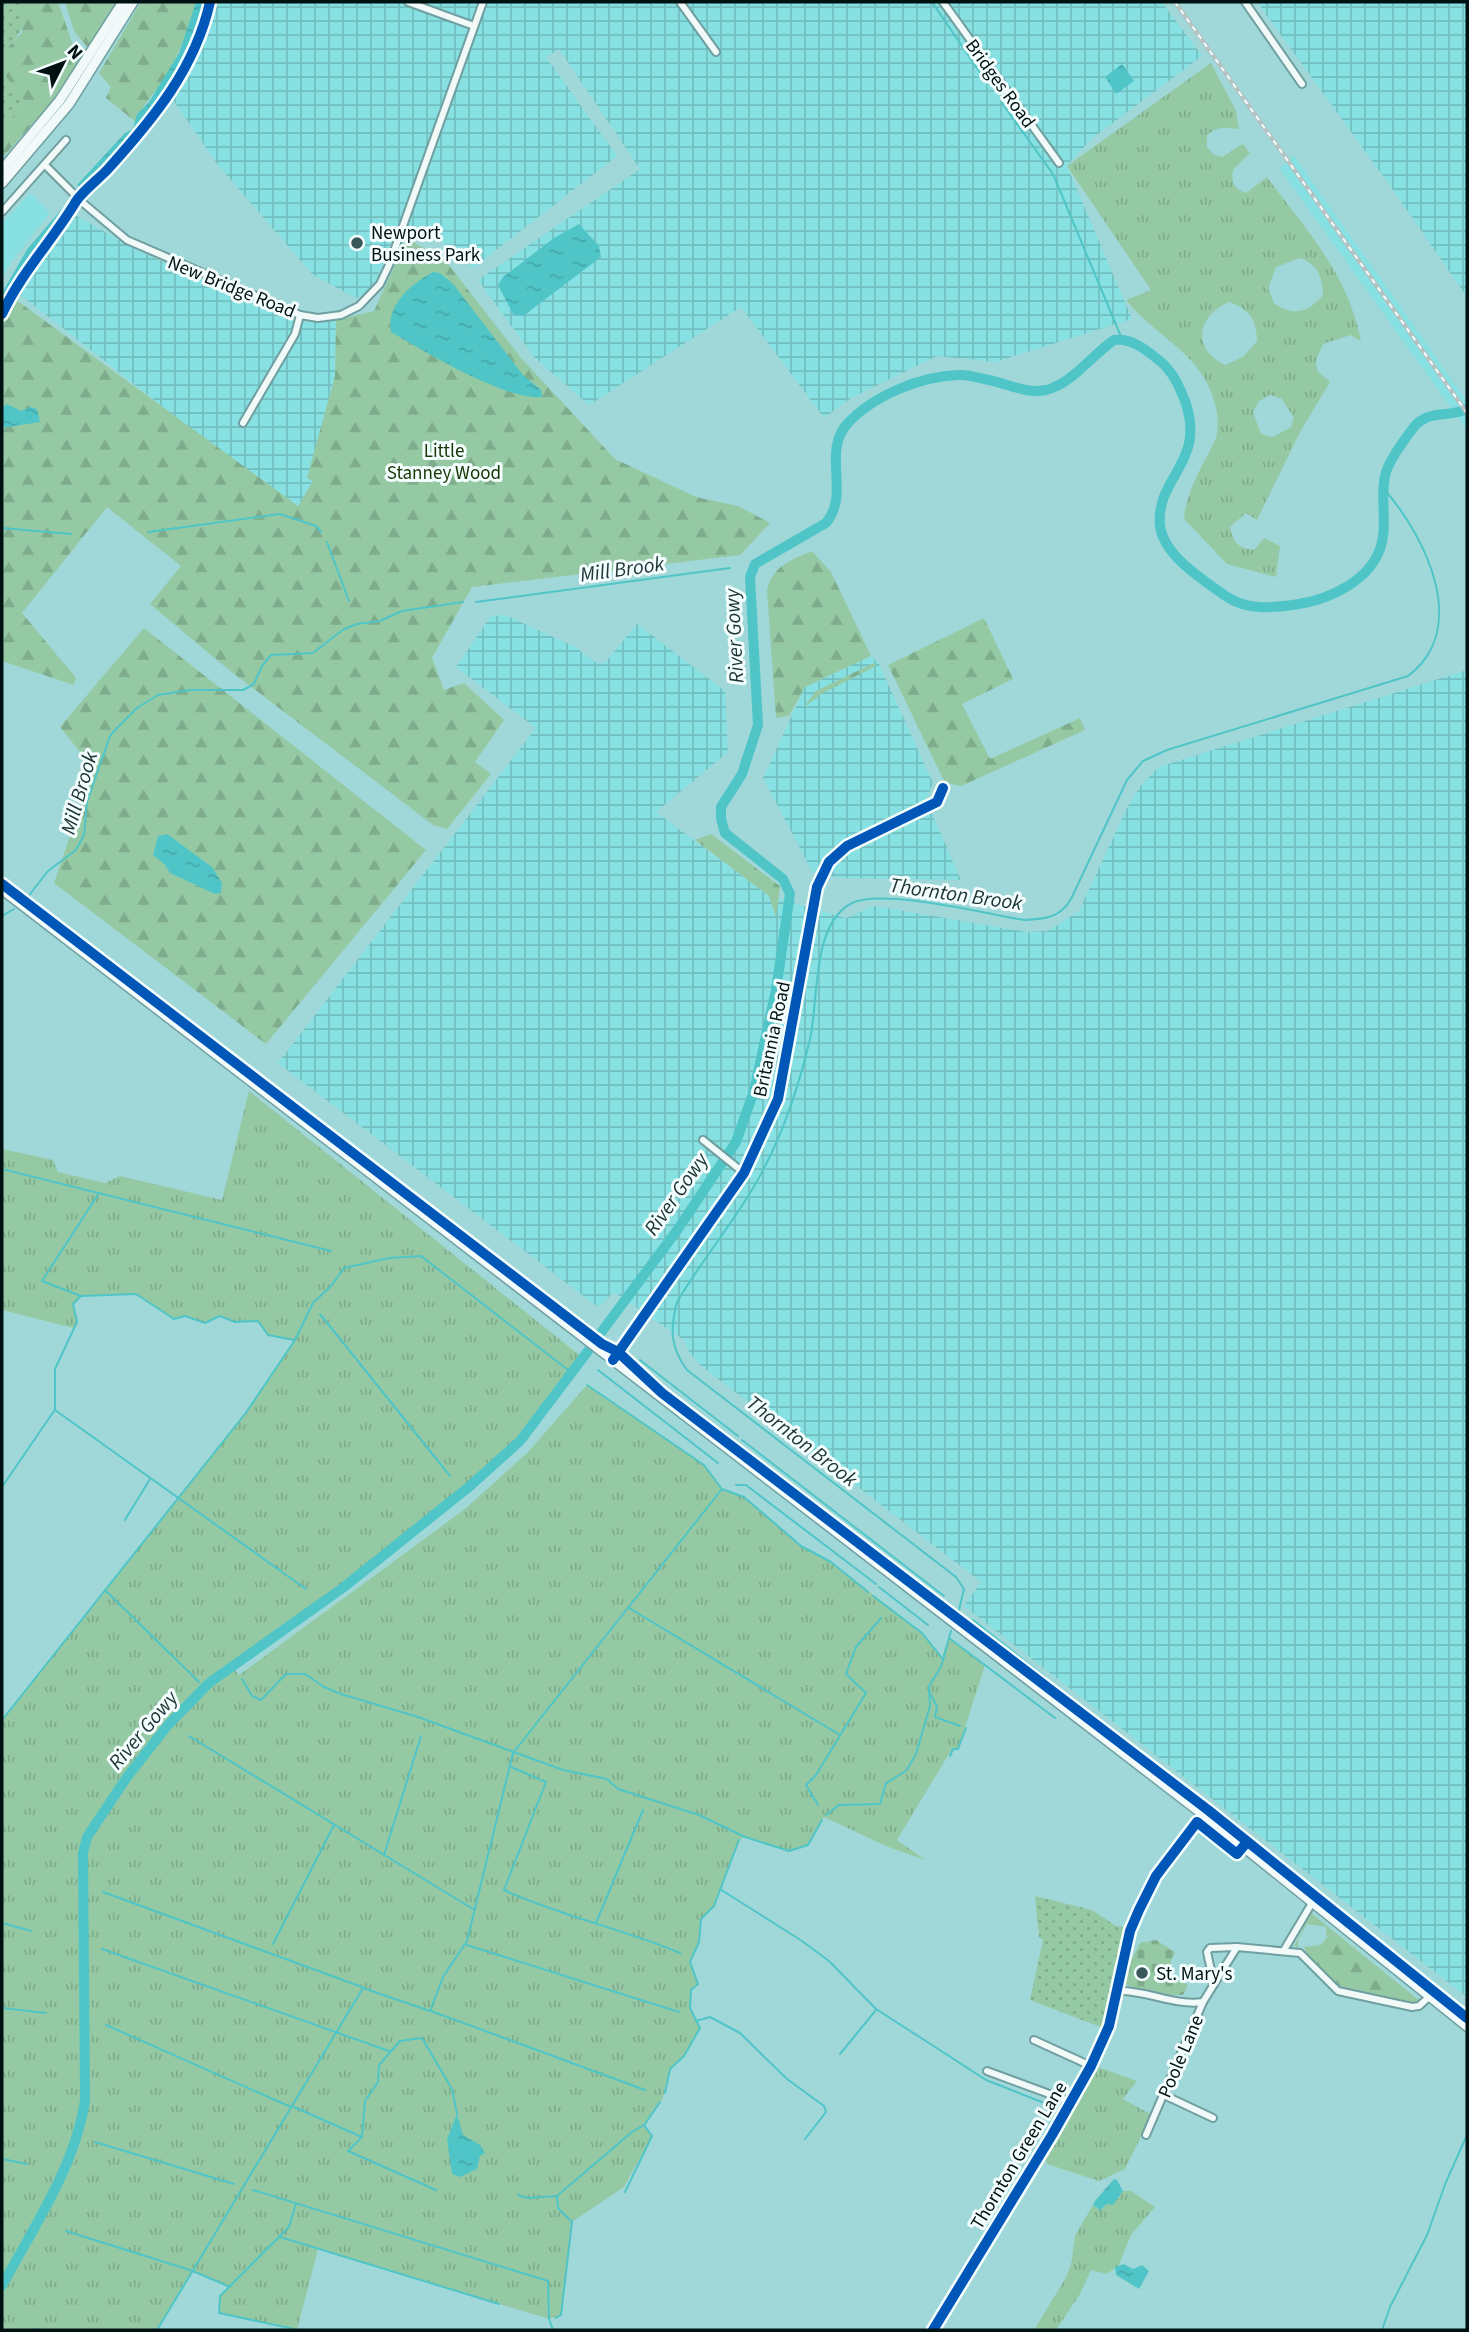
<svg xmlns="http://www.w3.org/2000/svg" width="1469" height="2332" font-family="'Source Sans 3',sans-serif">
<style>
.built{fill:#87e0e1}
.industrial{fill:url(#industrial-grid)}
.grass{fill:url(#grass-tufts);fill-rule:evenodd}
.forest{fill:url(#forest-firs)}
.cemetery{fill:url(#cemetery-stones)}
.park{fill:url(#park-dots)}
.water{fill:url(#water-ripples)}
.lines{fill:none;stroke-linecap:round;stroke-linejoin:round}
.stream{stroke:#50c5c7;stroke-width:2}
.canal{stroke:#50c5c7;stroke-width:5}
.river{stroke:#50c5c7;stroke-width:10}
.minor-casing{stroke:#709fa0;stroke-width:10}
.major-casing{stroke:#709fa0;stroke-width:11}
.highway-casing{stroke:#709fa0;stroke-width:12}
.minor{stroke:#f1f9f9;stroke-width:6}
.major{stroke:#f1f9f9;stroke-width:8}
.highway{stroke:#f1f9f9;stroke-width:9}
.rail-casing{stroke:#b4c2c2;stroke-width:4.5}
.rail{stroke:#f5fefe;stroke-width:2;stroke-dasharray:5;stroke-linecap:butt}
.cycleway-casing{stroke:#f5fefe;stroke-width:15}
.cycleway{stroke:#0057b8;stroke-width:10}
.poi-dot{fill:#385758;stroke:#f5fefe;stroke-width:2.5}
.labels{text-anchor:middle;stroke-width:6;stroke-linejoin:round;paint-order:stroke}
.street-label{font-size:19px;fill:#001112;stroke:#f5fefe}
.poi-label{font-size:19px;fill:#001112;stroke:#f5fefe;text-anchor:start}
.park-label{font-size:19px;fill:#163703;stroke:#f5fefe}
.water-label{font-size:21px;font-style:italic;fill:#1d3435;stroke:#f5fefe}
</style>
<defs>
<pattern id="industrial-grid" width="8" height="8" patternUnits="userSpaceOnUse" patternTransform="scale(1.75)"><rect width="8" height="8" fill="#87e0e1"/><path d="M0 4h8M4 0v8" fill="none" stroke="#73bfc0"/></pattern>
<pattern id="grass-tufts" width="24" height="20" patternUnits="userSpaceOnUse" patternTransform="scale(1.75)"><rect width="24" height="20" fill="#95c9a4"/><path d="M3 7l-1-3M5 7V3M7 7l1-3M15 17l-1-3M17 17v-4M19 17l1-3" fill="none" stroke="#7fac8c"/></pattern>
<pattern id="forest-firs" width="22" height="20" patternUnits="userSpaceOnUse" patternTransform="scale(1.75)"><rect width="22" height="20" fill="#95c9a4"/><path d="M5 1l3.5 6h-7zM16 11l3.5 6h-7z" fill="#7fac8c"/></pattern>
<pattern id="cemetery-stones" width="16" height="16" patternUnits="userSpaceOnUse" patternTransform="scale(1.75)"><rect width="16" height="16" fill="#95c9a4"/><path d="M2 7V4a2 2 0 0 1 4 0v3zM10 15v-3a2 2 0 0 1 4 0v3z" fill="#7fac8c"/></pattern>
<pattern id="park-dots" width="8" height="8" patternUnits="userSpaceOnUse" patternTransform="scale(1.75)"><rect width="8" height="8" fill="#95c9a4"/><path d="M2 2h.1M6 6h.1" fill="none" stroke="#7fac8c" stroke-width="1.8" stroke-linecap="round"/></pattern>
<pattern id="water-ripples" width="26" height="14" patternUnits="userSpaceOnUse" patternTransform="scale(1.75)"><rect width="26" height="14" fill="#50c5c7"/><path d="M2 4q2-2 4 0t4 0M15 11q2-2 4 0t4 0" fill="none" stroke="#44a8aa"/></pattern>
</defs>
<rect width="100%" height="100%" fill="#a0d8d9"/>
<g class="built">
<path d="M1294 156 1467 401V430L1279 168Z"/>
<path d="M30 193 50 213 11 262 2 279V223Z"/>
</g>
<g class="industrial">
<path d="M213 2H1162L1202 56 1089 141 1067 166 1132 319 995 362 937 356 851 398 824 418 741 307 589 405 534 357 478 280 640 169 559 49 546 57 617 156 473 268 433 235 419 230 407 239 394 235 377 279 364 295 356 298 313 275 218 165 171 97 181 83Z"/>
<path d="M1257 2H1467V297L1386 180Z"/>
<path d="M75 215 135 249 288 319 311 322 336 320 335 376 308 477 313 480 298 506 182 422 17 292Z"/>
<path d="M505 615 575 647 596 663H605L637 624 725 691 728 752 656 812 769 896 846 918 874 906 1027 932 1048 931 1079 911 1127 808 1142 784 1159 767 1467 670V1997L964 1606 981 1582 699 1364 689 1352 684 1340 614 1292 598 1307 278 1063 536 728 456 667 491 616Z"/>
<path d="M871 656 879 664 933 783 926 800 961 880 839 878 812 871 763 778 805 687Z"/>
</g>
<g class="grass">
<path d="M1211 63 1236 111 1239 129C1226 127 1217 126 1207 135V147L1214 155 1222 157 1243 144 1250 153 1233 170C1231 183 1234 189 1246 193L1267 177C1307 231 1348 274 1361 341L1351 335 1323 344 1316 360 1317 371 1330 382 1300 432 1257 520 1246 513 1230 527C1233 542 1238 548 1254 550L1264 538 1280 546 1276 577 1227 564 1184 519C1186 490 1203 466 1215 440 1219 431 1218 417 1216 408 1205 355 1158 339 1126 300L1151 290 1067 166ZM1300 258C1318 265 1322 276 1323 295 1309 312 1293 317 1274 303L1268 288 1276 267ZM1229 302C1249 309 1257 320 1257 341L1243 357 1225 365C1191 348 1197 316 1229 302ZM1270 395 1282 399 1294 418 1291 427 1273 437 1261 434 1253 412 1259 401Z"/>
<path d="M249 1091 583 1358C563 1386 542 1418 518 1443 433 1528 330 1597 232 1666L239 1675 465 1509 528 1452 587 1385 704 1465 722 1489 744 1497 801 1546 838 1567 922 1633 942 1658 948 1638 985 1665 958 1749H952L897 1840 925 1860 886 1846 824 1817C818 1825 815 1834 810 1842 796 1860 763 1842 745 1837L739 1840 714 1906 701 1919 699 1942 690 1962 698 1984 691 1990 690 2008 700 2028 684 2056 670 2069 662 2100 644 2125 652 2136 624 2187 572 2222 561 2315 549 2319 318 2249 297 2330 219 2313 220 2296 230 2286 194 2271 157 2330H2V1721L244 1414 295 1341 268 1335 258 1321 235 1322 220 1316 205 1323 185 1316 174 1319 136 1294 81 1296 74 1304 77 1322 73 1328 2 1310V1149L53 1160 58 1172 105 1183 120 1176 222 1200Z"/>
<path d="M1095 2066 1137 2081 1123 2099 1152 2115 1125 2169 1099 2181 1047 2164 1043 2157Z"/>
<path d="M1123 2191H1131L1155 2207 1131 2235 1119 2265 1107 2274 1091 2270 1080 2294 1056 2330H1034L1065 2279 1071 2265 1075 2236 1093 2205 1097 2209 1119 2198Z"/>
</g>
<g class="forest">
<path d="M23 2H58L79 62 46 109 2 158V130L25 101 2 72V53L22 33Z"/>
<path d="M65 2H116L88 48 74 31Z"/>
<path d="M141 2H196C189 25 182 47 171 68 162 87 140 104 137 123L106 98 111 87 99 73Z"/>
<path d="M407 239 444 259 521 358 615 459 696 497 738 506 770 523 740 555 472 587 432 658 444 690 464 683 504 720 475 762 491 774 447 829 433 825 229 670 150 604 181 566 107 507 22 613 76 678 74 685 2 661V327L15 299 298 506 313 481 307 478 335 376 336 320 374 311Z"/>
<path d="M812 551 831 572 871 656 805 687 789 716 776 718 767 591C772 566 791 560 812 551Z"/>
<path d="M984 618 1013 679 962 704 990 759 1080 718 1085 730 961 786 945 783 888 665Z"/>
<path d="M144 628 426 850 266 1044 54 883 93 768 60 727Z"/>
<path d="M874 663 876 666 823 693 804 707 816 691Z"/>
<path d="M711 834 780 886 776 917 769 896 695 840Z"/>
<path d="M1311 1913 1420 2001 1418 2003 1411 2005C1368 1995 1323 1993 1304 1947L1321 1945 1329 1935 1326 1936V1927L1307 1924 1298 1940V1947L1294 1946Z"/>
</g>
<path class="cemetery" d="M1156 1940 1175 1952 1166 1973 1188 1985 1183 1995H1158L1124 1984 1127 1969 1140 1943Z"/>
<g class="park">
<path d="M2 2H23C23 32 24 31 2 53Z"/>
<path d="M2 72 25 101 2 130Z"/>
<path d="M1035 1896 1092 1910 1116 1926 1125 1927 1103 2028 1030 2000 1043 1940 1039 1937Z"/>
</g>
<g class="water">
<path d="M196 2H209C198 50 174 92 140 127 120 148 106 173 84 192L77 185 125 133 133 129 137 114 149 102 179 53Z"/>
<path d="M1122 64 1134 81 1116 94 1105 77Z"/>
<path d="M579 224 599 246 601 257 523 316 513 314 498 285 503 277 554 238Z"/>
<path d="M433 272 440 273 453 284 523 375 541 390 542 397C506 401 424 351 391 332 386 305 411 284 433 272Z"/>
<path d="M7 404 21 411 30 407 37 409 40 422 2 428V407Z"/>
<path d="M167 834 212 867 222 883 221 893 215 894 170 873 165 865 153 855 158 836Z"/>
<path d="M457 2114 463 2135 480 2145 485 2153 480 2156 477 2169 460 2177 452 2174 447 2139Z"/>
<path d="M1114 2179 1117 2180 1123 2191 1113 2205 1107 2204 1100 2210 1093 2205 1095 2201Z"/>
<path d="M1124 2264 1133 2269 1142 2265 1149 2271 1139 2289 1116 2275 1115 2267Z"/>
</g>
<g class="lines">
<g class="stream">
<path d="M932 2 983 77"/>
<path d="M1002 103 1053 174 1122 339"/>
<path d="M2 528 71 534"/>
<path d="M148 532 280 514 316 526 321 532"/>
<path d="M327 542 349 601"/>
<path d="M476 602 730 568"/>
<path d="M27 898 48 871 76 850 84 835 87 802 110 736 117 728 137 708 158 695 190 690H243L254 684 262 666 271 655 313 653 344 629 357 624 380 621 402 611 463 602"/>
<path d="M2 916 14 909"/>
<path d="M2 1169 331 1251"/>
<path d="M99 1193 42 1281 81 1296 136 1294 174 1319 185 1316 205 1323 220 1316 235 1322 258 1321 268 1335 294 1340"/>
<path d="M81 1296 73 1304 77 1322 55 1369V1410L306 1589"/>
<path d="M320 1314 450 1476"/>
<path d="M640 1360 738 1436"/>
<path d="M598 1370 718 1463"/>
<path d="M587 1385 704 1465 721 1488"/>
<path d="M742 1440 944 1596"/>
<path d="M736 1485H746L876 1584"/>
<path d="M2 1487 54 1411"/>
<path d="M125 1520 150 1479"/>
<path d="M879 1587 928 1625"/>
<path d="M106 1591 199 1682"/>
<path d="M873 1596 922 1633 942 1658"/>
<path d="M629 1608 840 1735"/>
<path d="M958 1614 964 1589 956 1577 687 1370C670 1347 670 1329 677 1302 700 1263 730 1227 753 1188 780 1143 798 1090 810 1039 819 1000 811 924 852 903 882 888 987 914 1024 920 1045 919 1060 918 1071 899L1127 780 1143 761 1167 750 1408 676C1469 630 1429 541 1384 489"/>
<path d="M973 1620 1045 1677"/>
<path d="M949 1638 1055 1718"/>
<path d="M242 1679 252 1696 261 1700 286 1674H305L324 1687 341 1694 418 1717 563 1770 607 1779 618 1789 699 1815 745 1837 789 1851 808 1845 822 1820"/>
<path d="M929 1692 937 1706 935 1717 960 1726"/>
<path d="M2 1720 245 1414 295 1340 313 1303 331 1286 344 1268 389 1258 421 1256 572 1373"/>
<path d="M189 1736 473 1909"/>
<path d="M950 1756 953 1749H958L966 1728"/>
<path d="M511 1767 546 1782 504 1890C561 1916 623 1929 680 1953"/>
<path d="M818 1805 806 1785 816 1775 866 1693 846 1674 856 1647 881 1618"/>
<path d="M826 1815 839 1805 880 1804 886 1783 906 1771 916 1754 930 1706 929 1686 941 1667 951 1631"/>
<path d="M384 1855 421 1736"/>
<path d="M720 1889 802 1941 829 1961 876 2009 932 2045 986 2080 1057 2108"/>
<path d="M103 1892 362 1987"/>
<path d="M2 1923 31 1931"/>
<path d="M596 1923 643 1810"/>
<path d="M273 1944 334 1825"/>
<path d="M467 1945 679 2012"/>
<path d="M102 1949 389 2051"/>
<path d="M2 2008 46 2013"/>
<path d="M431 2011 645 2090"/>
<path d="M696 2021 710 2017 740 2033 787 2079 824 2106 826 2112 805 2139"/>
<path d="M106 2025 291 2107"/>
<path d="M840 2054 876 2010"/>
<path d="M665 2093 670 2069 684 2056 700 2028 690 2008 691 1990 698 1984 690 1962 699 1942 701 1919 714 1906 739 1840"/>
<path d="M294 2107 362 2137 348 2151 436 2190"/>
<path d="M645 2124 660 2102"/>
<path d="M362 2137 365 2101 378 2082 379 2065 400 2041 422 2038 452 2089 457 2114"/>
<path d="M95 2142 234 2184"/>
<path d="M2 2159 27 2164"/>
<path d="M253 2190 548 2281 549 2319 553 2330"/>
<path d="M518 2195 528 2198 556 2196"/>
<path d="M296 2204 289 2227 220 2296 219 2313 299 2330"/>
<path d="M66 2231 193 2271 230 2287"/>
<path d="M280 2237 499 2304"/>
<path d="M556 2318 561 2315 572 2222 558 2208 557 2196 632 2132 644 2125 652 2136 625 2192"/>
<path d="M38 2329 41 2330"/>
<path d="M157 2330 363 1988 430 2011 443 1977 467 1941 513 1753 722 1489 744 1497 801 1546 831 1562 868 1592"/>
<path d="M1382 2330 1390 2307 1427 2235 1446 2182 1467 2135"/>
</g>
<path class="canal" d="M2 298 29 251 86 185"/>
<g class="river">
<path d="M597 1338 678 1229 736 1142 754 1091 776 990 790 894 783 879 725 833 721 819V807L742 774 758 725 750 577 755 564 826 523C851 493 821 452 848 423 873 396 921 376 958 375 968 374 979 378 989 380 1009 384 1025 394 1046 390 1072 384 1092 355 1114 340 1133 338 1146 350 1160 361 1173 372 1179 386 1185 401 1207 463 1155 477 1160 526 1164 556 1203 580 1227 597 1247 610 1270 608 1293 605 1331 600 1378 578 1383 536 1386 515 1380 492 1386 472 1391 457 1404 440 1414 427 1429 409 1449 418 1467 409"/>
<path d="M2 2286C33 2228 76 2165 85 2100L83 1853 87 1837 127 1777 168 1725 209 1683 344 1587 470 1486 520 1441 588 1351"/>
</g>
<g class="minor-casing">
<g id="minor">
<path d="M408 2 474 26"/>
<path d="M680 2 716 52"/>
<path d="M943 2 1059 163"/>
<path d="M1245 2 1302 84"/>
<path d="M46 166 83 203 127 240 300 315 318 318 341 315 359 306 380 284 389 265 483 2"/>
<path d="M2 212 66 140"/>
<path d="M243 423 295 334 300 315"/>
<path d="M703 1140 744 1173"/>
<path d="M612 1361 744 1173 778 1099 817 887 829 862 847 846 937 802 943 788"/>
<path d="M1284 1950 1312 1903"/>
<path d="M1214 1984 1207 1952 1210 1948 1237 1947"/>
<path d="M1118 1991C1147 1990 1174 2006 1203 2002"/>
<path d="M1034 2040 1091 2066"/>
<path d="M987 2071 1071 2102"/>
<path d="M1164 2095 1213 2118"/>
<path d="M1146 2135 1203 2002 1237 1947 1300 1953 1338 1991 1412 2007 1419 2006 1430 1996"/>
<path d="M933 2330 1052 2135 1091 2066 1109 2026 1130 1931 1139 1910 1171 1853 1203 1815"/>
</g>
</g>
<g class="major-casing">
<path id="major" d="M2 890 1203 1815 1467 2027"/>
</g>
<g class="highway-casing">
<g id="highway">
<path d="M2 170 60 100 123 2"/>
<path d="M2 183 69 104 133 2"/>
</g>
</g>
<use href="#minor" class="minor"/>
<use href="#major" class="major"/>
<use href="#highway" class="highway"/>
<g class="rail-casing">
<path id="rail" d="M1175 2 1467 413"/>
</g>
<use href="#rail" class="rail"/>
<g class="cycleway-casing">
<g id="cycleway">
<path d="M2 314C21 273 52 241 75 203 81 192 99 179 108 169 153 119 195 69 210 2"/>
<path d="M2 884 602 1344 618 1352 662 1393 1208 1810 1467 2018"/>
<path d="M613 1360 744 1173 778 1099 817 887 829 862 847 846 937 802 943 788"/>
<path d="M933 2330 1052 2135 1091 2066 1109 2026 1130 1931 1139 1910 1156 1876 1197 1822 1237 1854 1247 1842"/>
</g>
</g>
<use href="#cycleway" class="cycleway"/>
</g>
<g class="poi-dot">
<circle cx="357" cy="243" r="7"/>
<circle cx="1142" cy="1973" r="7"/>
</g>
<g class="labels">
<g class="street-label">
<text transform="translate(1001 83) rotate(54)" y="7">Bridges Road</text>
<text transform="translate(232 286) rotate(22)" y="7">New Bridge Road</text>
<text transform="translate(771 1039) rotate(-78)" y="7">Britannia Road</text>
<text transform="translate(1180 2056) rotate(-67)" y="7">Poole Lane</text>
<text transform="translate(1018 2155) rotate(-59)" y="7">Thornton Green Lane</text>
</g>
<g class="poi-label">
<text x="371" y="239">Newport<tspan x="371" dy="22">Business Park</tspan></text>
<text x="1156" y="1980">St. Mary's</text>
</g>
<g class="park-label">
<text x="444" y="457">Little<tspan x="444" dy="22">Stanney Wood</tspan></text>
</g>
<g class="water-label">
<text transform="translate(622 569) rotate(-8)" y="7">Mill Brook</text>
<text transform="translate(734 636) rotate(-93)" y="7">River Gowy</text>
<text transform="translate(79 793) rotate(-74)" y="7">Mill Brook</text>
<text transform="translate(956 894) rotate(8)" y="7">Thornton Brook</text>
<text transform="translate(676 1194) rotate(-55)" y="7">River Gowy</text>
<text transform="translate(802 1441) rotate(38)" y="7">Thornton Brook</text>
<text transform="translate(143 1730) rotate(-50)" y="7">River Gowy</text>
</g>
</g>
<rect width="1469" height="2332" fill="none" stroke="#001112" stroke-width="7"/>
<g transform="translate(63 63) rotate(48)" stroke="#f5fefe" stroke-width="5" paint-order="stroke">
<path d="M0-5L12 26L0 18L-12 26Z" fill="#001112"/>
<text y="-10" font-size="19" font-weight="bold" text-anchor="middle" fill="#001112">N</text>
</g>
</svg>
